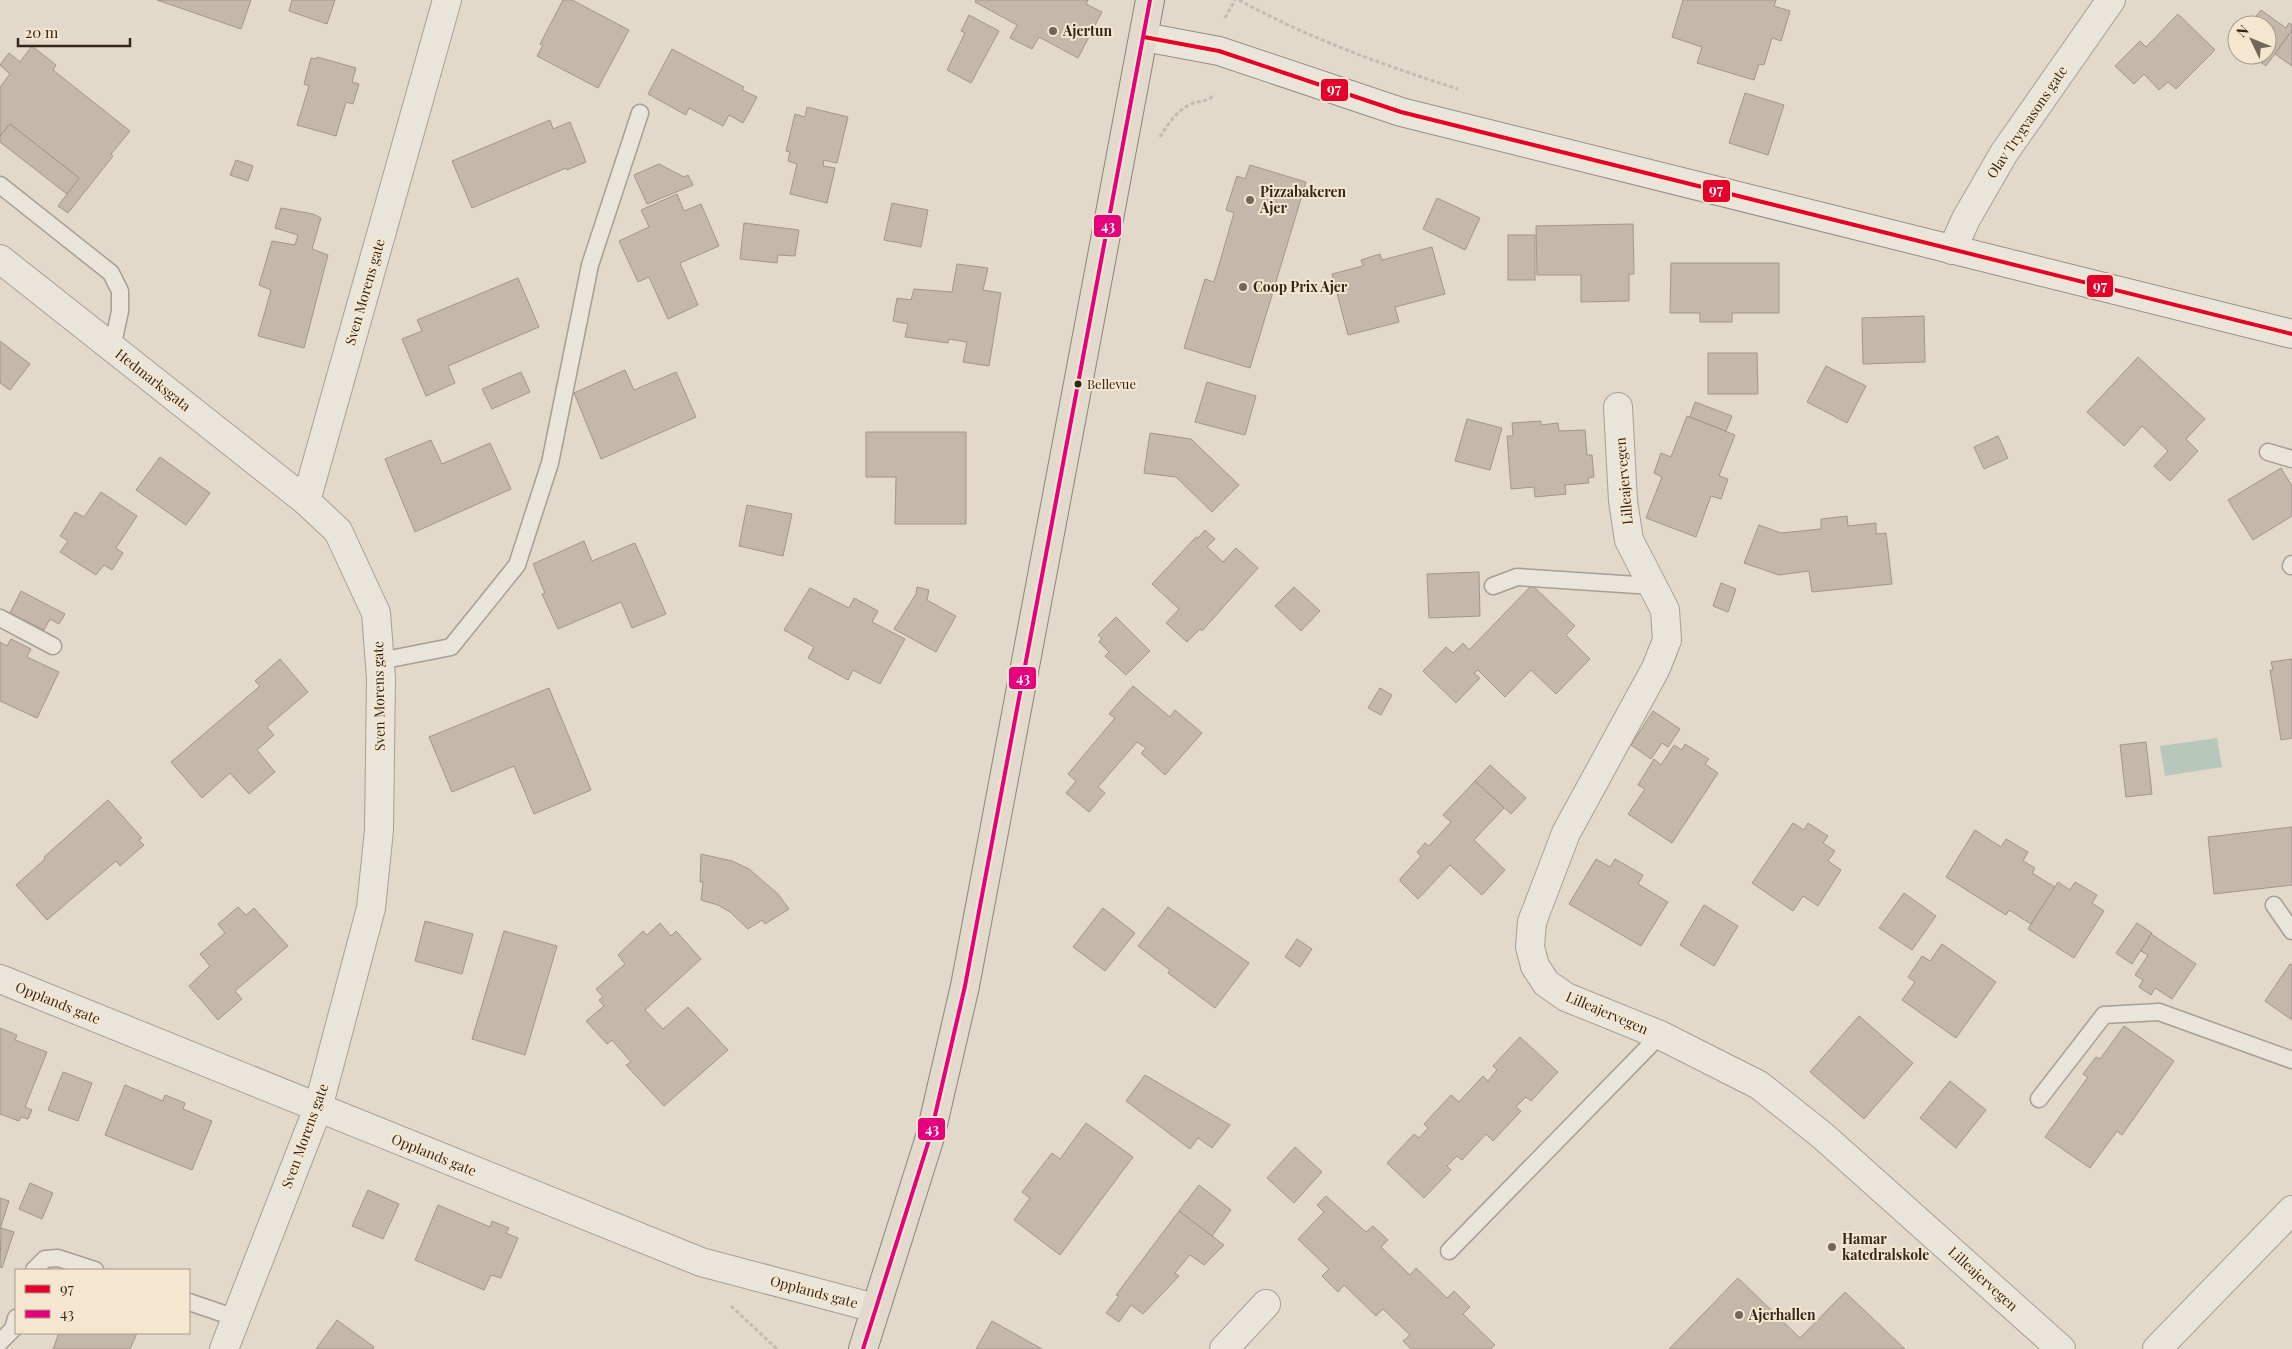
<svg xmlns="http://www.w3.org/2000/svg" width="2292" height="1349" font-family="'Playfair Display',serif">
<style>
.water{fill:#b6c7bb}
.building{fill:#c6b7ab;stroke:#a2958a}
.lines{fill:none;stroke-linecap:round;stroke-linejoin:round}
.service-casing{stroke:#a79e94;stroke-width:19}
.minor-casing{stroke:#a79e94;stroke-width:30}
.secondary-casing{stroke:#978e83;stroke-width:30}
.primary-casing{stroke:#8c847a;stroke-width:30}
.path{stroke:#c3bbb2;stroke-width:3;stroke-dasharray:4 2.5;stroke-linecap:butt}
.service{stroke:#eae5db;stroke-width:16}
.minor{stroke:#eae5db;stroke-width:28}
.secondary{stroke:#eae5db;stroke-width:28}
.primary{stroke:#e2dacd;stroke-width:28}
.bus-1-casing{stroke:#f5e7cf;stroke-width:8}
.bus-2-casing{stroke:#f5e7cf;stroke-width:8}
.bus-1{stroke:#e4002b;stroke-width:4}
.bus-2{stroke:#e5007d;stroke-width:4}
.poi-dot{fill:#726559;stroke:#f5e7cf;stroke-width:2}
.bus-dot{fill:#35261c;stroke:#f5e7cf;stroke-width:2}
.labels{text-anchor:middle;stroke-width:4;stroke-linejoin:round;paint-order:stroke}
.bus-label{font-size:13px;fill:#35261c;stroke:#f5e7cf;text-anchor:start}
.poi-label{font-size:14px;font-weight:bold;fill:#35261c;stroke:#f5e7cf;text-anchor:start}
.street-label{font-size:14px;fill:#35261c;stroke:#f5e7cf}
.line-badge{stroke:#f5e7cf;stroke-width:2}
.badge-label{font-size:14px;text-anchor:middle;font-weight:bold;fill:#fff}
</style>
<rect width="100%" height="100%" fill="#e2d9ca"/>
<path class="water" d="M2217 738 2222 767 2165 776 2160 746Z"/>
<g class="building">
<path d="M157 0H251L241 29Z"/>
<path d="M292 0H335L327 24 289 11Z"/>
<path d="M563 0H572L629 30 598 88 537 56 543 45 540 44Z"/>
<path d="M976 0H1088L1086 4 1102 12 1078 58 1039 37 1032 49 1010 38 1017 25 975 2Z"/>
<path d="M1683 0H1776L1774 6 1790 11 1781 41 1772 38 1764 65 1759 64 1754 80 1697 63 1702 47 1672 37Z"/>
<path d="M2261 10 2286 28 2289 23 2292 25V30L2266 66 2251 55H2267V25H2249Z"/>
<path d="M2178 14 2215 50 2176 89 2168 82 2159 90 2144 74 2134 84 2115 66 2140 41 2146 47Z"/>
<path d="M969 15 999 31 971 83 947 70 965 33 961 31Z"/>
<path d="M2292 30V66L2275 54Z"/>
<path d="M32 46 56 65 53 70 130 131 111 154 113 156 68 213 58 206 79 178 10 124 0 136V87L10 74 0 65 9 53 20 62Z"/>
<path d="M672 49 744 87 742 90 757 97 743 123 729 115 723 126 689 108 686 115 648 94Z"/>
<path d="M317 57 356 68 352 82 359 84 353 104 346 102 336 136 297 125 309 86 304 84 311 58 317 59Z"/>
<path d="M1745 93 1784 105 1768 155 1729 143Z"/>
<path d="M807 107 848 117 837 163 824 160 823 166 835 168 827 203 790 194 797 164 788 161 790 152 786 151 795 114 805 117Z"/>
<path d="M550 120 553 129 570 122 586 162 567 170 566 168 472 208 452 161Z"/>
<path d="M10 124 79 178 67 194 0 142V136Z"/>
<path d="M236 160 253 166 248 181 230 175Z"/>
<path d="M659 164 684 177 688 175 693 185 647 204 634 175Z"/>
<path d="M1250 165 1306 182 1250 368 1184 348 1205 279 1214 282 1234 213 1226 210 1237 176 1245 179Z"/>
<path d="M677 194 684 211 701 204 719 246 680 263 698 305 668 319 649 277 638 282 619 241 649 227 641 210Z"/>
<path d="M1437 198 1480 218 1465 250 1423 229Z"/>
<path d="M892 203 928 210 921 247 884 240Z"/>
<path d="M281 208 313 214 321 218 312 249 328 255 304 348 258 336 271 290 259 285 272 241 295 245 298 235 275 228Z"/>
<path d="M744 223 799 230 795 256 778 255 777 263 740 259Z"/>
<path d="M1633 224 1634 274H1629V301L1581 302V275H1537L1536 226Z"/>
<rect x="1508" y="235" width="27" height="45"/>
<path d="M1432 247 1445 294 1395 307 1399 322 1348 335 1332 274 1363 266 1361 260 1380 254 1382 260Z"/>
<path d="M1671 263H1779V313H1732V322H1700V313H1670Z"/>
<path d="M957 264 988 268 983 290 1001 293 989 366 963 362 967 342 949 339 948 343 905 337 908 324 893 321 897 298 911 300 914 289 952 292Z"/>
<path d="M518 278 539 327 448 366 455 383 426 396 402 339 422 331 417 320Z"/>
<path d="M1924 316 1925 362 1863 364 1862 318Z"/>
<path d="M0 341 30 364 10 390 0 383Z"/>
<path d="M1708 353H1757L1758 394H1708Z"/>
<path d="M2138 357 2205 419 2186 439 2198 451 2170 481 2154 466 2168 451 2142 426 2124 446 2087 412Z"/>
<path d="M1826 366 1866 386 1847 423 1807 402Z"/>
<path d="M625 370 634 390 676 372 696 417 601 459 574 393Z"/>
<path d="M521 372 530 392 492 409 482 389Z"/>
<path d="M1207 382 1256 396 1245 435 1195 422Z"/>
<path d="M1695 402 1732 416 1726 431 1690 417Z"/>
<path d="M1687 416 1735 435 1719 476 1728 479 1721 499 1711 496 1696 537 1646 518 1662 477 1654 473 1661 453 1671 457Z"/>
<path d="M1467 419 1502 428 1490 470 1455 461Z"/>
<path d="M1541 421V425L1558 423 1559 431 1585 430 1587 455H1592L1594 477 1588 478 1589 483 1565 485 1566 494 1535 497 1534 487 1511 489 1507 436H1513L1512 423Z"/>
<path d="M866 432H966V524H895L896 477H866Z"/>
<path d="M1150 433 1191 439 1239 485 1212 512 1176 477 1144 473Z"/>
<path d="M1998 436 2008 458 1984 469 1974 447Z"/>
<path d="M431 440 442 464 490 443 511 489 415 532 385 459Z"/>
<path d="M160 457 210 493 186 525 136 490Z"/>
<path d="M2281 468 2292 486V516L2253 540 2228 500Z"/>
<path d="M101 492 137 516 116 548 123 553 112 570 104 565 96 575 60 552 68 541 60 536 75 512 84 517Z"/>
<path d="M747 505 792 514 783 556 739 546Z"/>
<path d="M1847 516 1848 526 1876 523V534L1886 533 1892 584 1812 592 1809 571 1779 575 1744 563 1759 525 1781 533 1821 529V519Z"/>
<path d="M1205 530 1215 539 1207 547 1223 562 1236 548 1258 568 1202 631 1200 629 1187 642 1166 623 1179 609 1152 584 1196 537 1198 538Z"/>
<path d="M584 541 592 561 635 543 666 614 632 628 621 602 558 629 542 594 545 593 533 564Z"/>
<path d="M1479 572 1480 616 1429 618 1427 574Z"/>
<path d="M1721 583 1736 589 1728 612 1713 606Z"/>
<path d="M1532 585 1575 626 1566 635 1590 659 1556 694 1531 670 1505 697 1478 670 1474 673 1480 678 1456 703 1423 671 1446 647 1453 653 1463 643 1469 650Z"/>
<path d="M917 587 929 590 927 600 956 616 936 652 894 629 916 594Z"/>
<path d="M1294 587 1320 611 1301 631 1275 606Z"/>
<path d="M810 588 849 608 854 598 878 611 872 622 905 639 880 684 853 670 848 680 808 658 814 647 784 630Z"/>
<path d="M21 591 65 614 59 624 50 619 44 630 10 613Z"/>
<path d="M1116 617 1150 651 1126 675 1105 656 1109 652 1099 642 1102 638 1098 635Z"/>
<path d="M11 639 31 649 27 657 59 672 37 718 0 701V642L7 646Z"/>
<path d="M280 659 308 692 267 727 274 735 257 750 275 772 249 794 230 773 202 798 171 762 260 686 255 681Z"/>
<path d="M2292 659V738L2281 740 2270 670H2273L2271 662Z"/>
<path d="M1133 686 1170 717 1175 710 1202 733 1165 775 1141 753 1146 748 1137 742 1098 787 1105 793 1089 812 1066 793 1076 781 1068 774 1115 718 1109 714Z"/>
<path d="M549 688 591 790 534 814 514 766 452 792 429 737Z"/>
<path d="M1380 688 1392 695 1381 715 1368 708Z"/>
<path d="M1653 711 1680 729 1668 747 1662 743 1651 759 1631 745Z"/>
<path d="M2146 742 2152 794 2126 797 2120 745Z"/>
<path d="M1685 744 1709 759 1705 764 1718 773 1672 843 1628 814 1645 789 1638 785 1654 759 1661 765 1674 745 1682 750Z"/>
<path d="M1490 765 1526 798 1511 814 1475 781Z"/>
<path d="M1475 781 1504 808 1474 840 1505 870 1482 895 1450 865 1418 899 1400 881V879L1421 856 1417 852 1425 843 1429 846 1451 822 1443 815Z"/>
<path d="M108 800 142 838 139 840 144 845 120 866 116 861 47 920 16 885 45 859 44 857Z"/>
<path d="M1793 823 1804 830 1808 823 1828 836 1823 843 1835 851 1828 861 1841 870 1818 906 1803 896 1793 911 1752 883Z"/>
<path d="M2292 827V885L2214 894 2208 837Z"/>
<path d="M1975 830 2001 847 2006 839 2028 852 2023 861 2035 868 2032 873 2055 887 2031 924 2009 910 2006 915 1946 877Z"/>
<path d="M701 854 732 861 749 869 778 894 789 909 765 924 762 920 748 929 730 912 718 905 701 900 703 882H700Z"/>
<path d="M1596 859 1610 867 1615 859 1643 875 1638 884 1668 902 1641 946 1569 904Z"/>
<path d="M2058 882 2070 890 2075 882 2097 895 2092 903 2104 911 2074 958 2028 929Z"/>
<path d="M1904 893 1936 916 1912 950 1879 928Z"/>
<path d="M1704 905 1738 926 1714 966 1680 945Z"/>
<path d="M238 907 246 915 254 908 288 946 235 991 242 999 218 1020 189 986 210 966 200 954 225 933 218 924Z"/>
<path d="M1168 907 1249 963 1215 1008 1168 973 1170 970 1138 946Z"/>
<path d="M1103 908 1135 933 1105 971 1073 947Z"/>
<path d="M425 921 473 934 462 974 415 961Z"/>
<path d="M660 923 671 936 676 931 701 959 645 1010 663 1029 688 1007 728 1050 664 1106 626 1065 631 1062 612 1040 607 1044 586 1021 604 1006 599 1000 603 997 596 989 625 964 618 955 643 931 647 935Z"/>
<path d="M2137 923 2152 933 2132 964 2116 953Z"/>
<path d="M504 931 557 946 525 1055 472 1039Z"/>
<path d="M2151 934 2196 964 2172 999 2155 988 2151 995 2139 987 2143 980 2135 975 2148 955 2141 951Z"/>
<path d="M1297 939 1312 949 1300 967 1285 957Z"/>
<path d="M1942 944 1996 982 1956 1038 1902 1000 1915 982 1908 977 1922 956 1930 961Z"/>
<path d="M2290 964 2292 965V1020L2265 1001Z"/>
<path d="M1859 1016 1913 1063 1864 1119 1810 1072Z"/>
<path d="M2124 1026 2174 1061 2122 1135 2117 1131 2090 1168 2045 1137 2088 1077 2083 1074 2096 1057 2100 1059Z"/>
<path d="M0 1028 17 1035 15 1040 47 1052 25 1107 32 1110 28 1119 21 1117 19 1121 0 1114Z"/>
<path d="M1520 1037 1558 1072 1531 1101 1526 1097 1516 1107 1521 1111 1493 1141 1486 1134 1462 1160 1457 1156 1447 1166 1451 1170 1424 1198 1387 1163 1414 1134 1419 1138 1428 1128 1424 1124 1451 1095 1459 1102 1483 1076 1488 1081 1497 1070 1493 1066Z"/>
<path d="M63 1072 92 1083 78 1121 48 1110Z"/>
<path d="M1145 1075 1230 1125 1212 1148 1198 1138 1190 1149 1126 1101Z"/>
<path d="M1950 1081 1986 1110 1956 1148 1920 1118Z"/>
<path d="M125 1085 163 1101 165 1095 185 1103 183 1109 212 1121 192 1170 105 1135Z"/>
<path d="M1086 1123 1133 1157 1060 1255 1014 1220 1030 1198 1022 1192 1052 1153 1060 1159Z"/>
<path d="M1295 1147 1322 1172 1294 1203 1267 1178Z"/>
<path d="M30 1183 53 1193 42 1219 19 1209Z"/>
<path d="M1199 1185 1231 1210 1212 1236 1179 1211Z"/>
<path d="M368 1190 399 1204 383 1239 352 1226Z"/>
<path d="M1326 1196 1366 1232 1373 1226 1388 1240 1381 1247 1410 1275 1416 1268 1447 1298 1454 1291 1470 1307 1463 1314 1495 1345 1490 1349H1411L1403 1341 1410 1335 1383 1309 1376 1316 1344 1285 1338 1292 1322 1276 1329 1269 1298 1239 1324 1212 1317 1205Z"/>
<path d="M0 1198 9 1201 0 1229Z"/>
<path d="M438 1205 490 1227 492 1221 509 1228 506 1233 518 1238 501 1278 491 1275 484 1290 415 1260Z"/>
<path d="M1179 1211 1224 1245 1204 1265 1190 1255 1175 1273 1179 1276 1143 1314 1131 1305 1119 1322 1106 1313 1119 1296 1116 1295Z"/>
<path d="M1 1228 14 1232 2 1268 0 1267Z"/>
<path d="M1738 1278 1800 1338 1845 1292 1905 1349H1669Z"/>
<path d="M337 1320 374 1347 373 1349H316Z"/>
<path d="M992 1321 1042 1349H976Z"/>
<path d="M59 1333H137L130 1349H53Z"/>
</g>
<g class="lines">
<g class="service-casing">
<g id="service">
<path d="M0 185 111 273 120 291V311L112 348"/>
<path d="M2268 452 2292 459"/>
<path d="M2291 566 2292 564"/>
<path d="M1493 586 1517 577 1652 586"/>
<path d="M0 618 53 646"/>
<path d="M380 661 451 647 517 565 550 463 590 265 640 113"/>
<path d="M2274 905 2292 931"/>
<path d="M2039 1099 2104 1015 2159 1012 2292 1060"/>
<path d="M1449 1251 1660 1035"/>
<path d="M34 1270 45 1259 58 1258 95 1270"/>
<path d="M189 1302 236 1318"/>
<path d="M0 1342 13 1329 16 1318"/>
</g>
</g>
<g class="minor-casing">
<g id="minor">
<path d="M1952 250 1966 219 2004 153 2111 0"/>
<path d="M0 259 306 501"/>
<path d="M1618 407 1623 501 1629 540 1665 610 1667 640 1656 668 1566 833 1532 922 1530 947 1535 966 1546 983 1566 997 1660 1035 1759 1085 1823 1136 2061 1349"/>
<path d="M0 979 701 1262 875 1308"/>
<path d="M224 1349 318 1108 371 908 379 830 381 678 376 613 338 531 306 501 447 0"/>
<path d="M1224 1349 1266 1304"/>
<path d="M2157 1349 2292 1210"/>
</g>
</g>
<g class="secondary-casing">
<path id="secondary" d="M1144 37 1219 51 1401 112 2292 334"/>
</g>
<g class="primary-casing">
<path id="primary" d="M863 1349 930 1137 965 986 1150 0"/>
</g>
<g class="path">
<path d="M1239 0C1308 38 1383 65 1458 89"/>
<path d="M1225 18 1235 0"/>
<path d="M1160 137C1168 124 1176 112 1189 105 1198 100 1208 103 1214 94"/>
<path d="M731 1306 777 1349"/>
</g>
<use href="#service" class="service"/>
<use href="#minor" class="minor"/>
<use href="#secondary" class="secondary"/>
<use href="#primary" class="primary"/>
<g class="bus-1-casing">
<path id="bus-1" d="M1144 37 1219 51 1401 112 2292 334"/>
</g>
<g class="bus-2-casing">
<path id="bus-2" d="M863 1349 930 1137 965 986 1150 0"/>
</g>
<use href="#bus-1" class="bus-1"/>
<use href="#bus-2" class="bus-2"/>
</g>
<g class="poi-dot">
<circle cx="1053" cy="31" r="5"/>
<circle cx="1250" cy="200" r="5"/>
<circle cx="1243" cy="287" r="5"/>
<circle cx="1832" cy="1247" r="5"/>
<circle cx="1739" cy="1315" r="5"/>
</g>
<circle class="bus-dot" cx="1078" cy="384" r="4.5"/>
<g class="labels">
<g class="bus-label">
<text x="1087" y="389">Bellevue</text>
</g>
<g class="poi-label">
<text x="1063" y="36">Ajertun</text>
<text x="1260" y="197">Pizzabakeren<tspan x="1260" dy="16">Ajer</tspan></text>
<text x="1253" y="292">Coop Prix Ajer</text>
<text x="1842" y="1244">Hamar<tspan x="1842" dy="16">katedralskole</tspan></text>
<text x="1749" y="1320">Ajerhallen</text>
</g>
<g class="street-label">
<text transform="translate(2027 122) rotate(-56)" y="5">Olav Trygvasons gate</text>
<text transform="translate(365 292) rotate(-74)" y="5">Sven Morens gate</text>
<text transform="translate(153 380) rotate(38)" y="5">Hedmarksgata</text>
<text transform="translate(1624 481) rotate(-95)" y="5">Lilleajervegen</text>
<text transform="translate(379 696) rotate(-91)" y="5">Sven Morens gate</text>
<text transform="translate(58 1003) rotate(22)" y="5">Opplands gate</text>
<text transform="translate(1607 1013) rotate(23)" y="5">Lilleajervegen</text>
<text transform="translate(305 1136) rotate(-70)" y="5">Sven Morens gate</text>
<text transform="translate(434 1155) rotate(22)" y="5">Opplands gate</text>
<text transform="translate(1983 1279) rotate(42)" y="5">Lilleajervegen</text>
<text transform="translate(814 1292) rotate(15)" y="5">Opplands gate</text>
</g>
</g>
<g class="line-badge">
<rect x="1320" y="78" width="29" height="24" rx="5" fill="#e4002b"/>
<rect x="1702" y="179" width="29" height="24" rx="5" fill="#e4002b"/>
<rect x="1093" y="214" width="29" height="24" rx="5" fill="#e5007d"/>
<rect x="2086" y="274" width="28" height="24" rx="5" fill="#e4002b"/>
<rect x="1008" y="666" width="29" height="24" rx="5" fill="#e5007d"/>
<rect x="917" y="1117" width="29" height="24" rx="5" fill="#e5007d"/>
</g>
<g class="badge-label">
<text x="1334" y="94">97</text>
<text x="1716" y="195">97</text>
<text x="1108" y="231">43</text>
<text x="2100" y="291">97</text>
<text x="1023" y="683">43</text>
<text x="932" y="1134">43</text>
</g>
<rect x="15" y="1269" width="175" height="65" fill="#f5e7cf" stroke="#a89a87"/>
<rect x="25" y="1285" width="25" height="8" fill="#e4002b" stroke="#a89a87"/>
<text x="60" y="1294" font-size="15" fill="#35261c">97</text>
<rect x="25" y="1310" width="25" height="8" fill="#e5007d" stroke="#a89a87"/>
<text x="60" y="1319" font-size="15" fill="#35261c">43</text>
<g transform="translate(2252 40) rotate(313)"><circle r="24" fill="#f5e7cf" stroke="#a89a87"/>
<path d="M0-4L9 19L0 12L-9 19Z" fill="#726559"/>
<text y="-8" font-size="14" font-weight="bold" text-anchor="middle" fill="#35261c">N</text>
</g>
<path d="M18 38v8h112v-8" fill="none" stroke="#35261c" stroke-width="2.5"/>
<text x="25" y="38" font-size="15" fill="#35261c" stroke="#f5e7cf" stroke-width="4" paint-order="stroke">20 m</text>
</svg>
